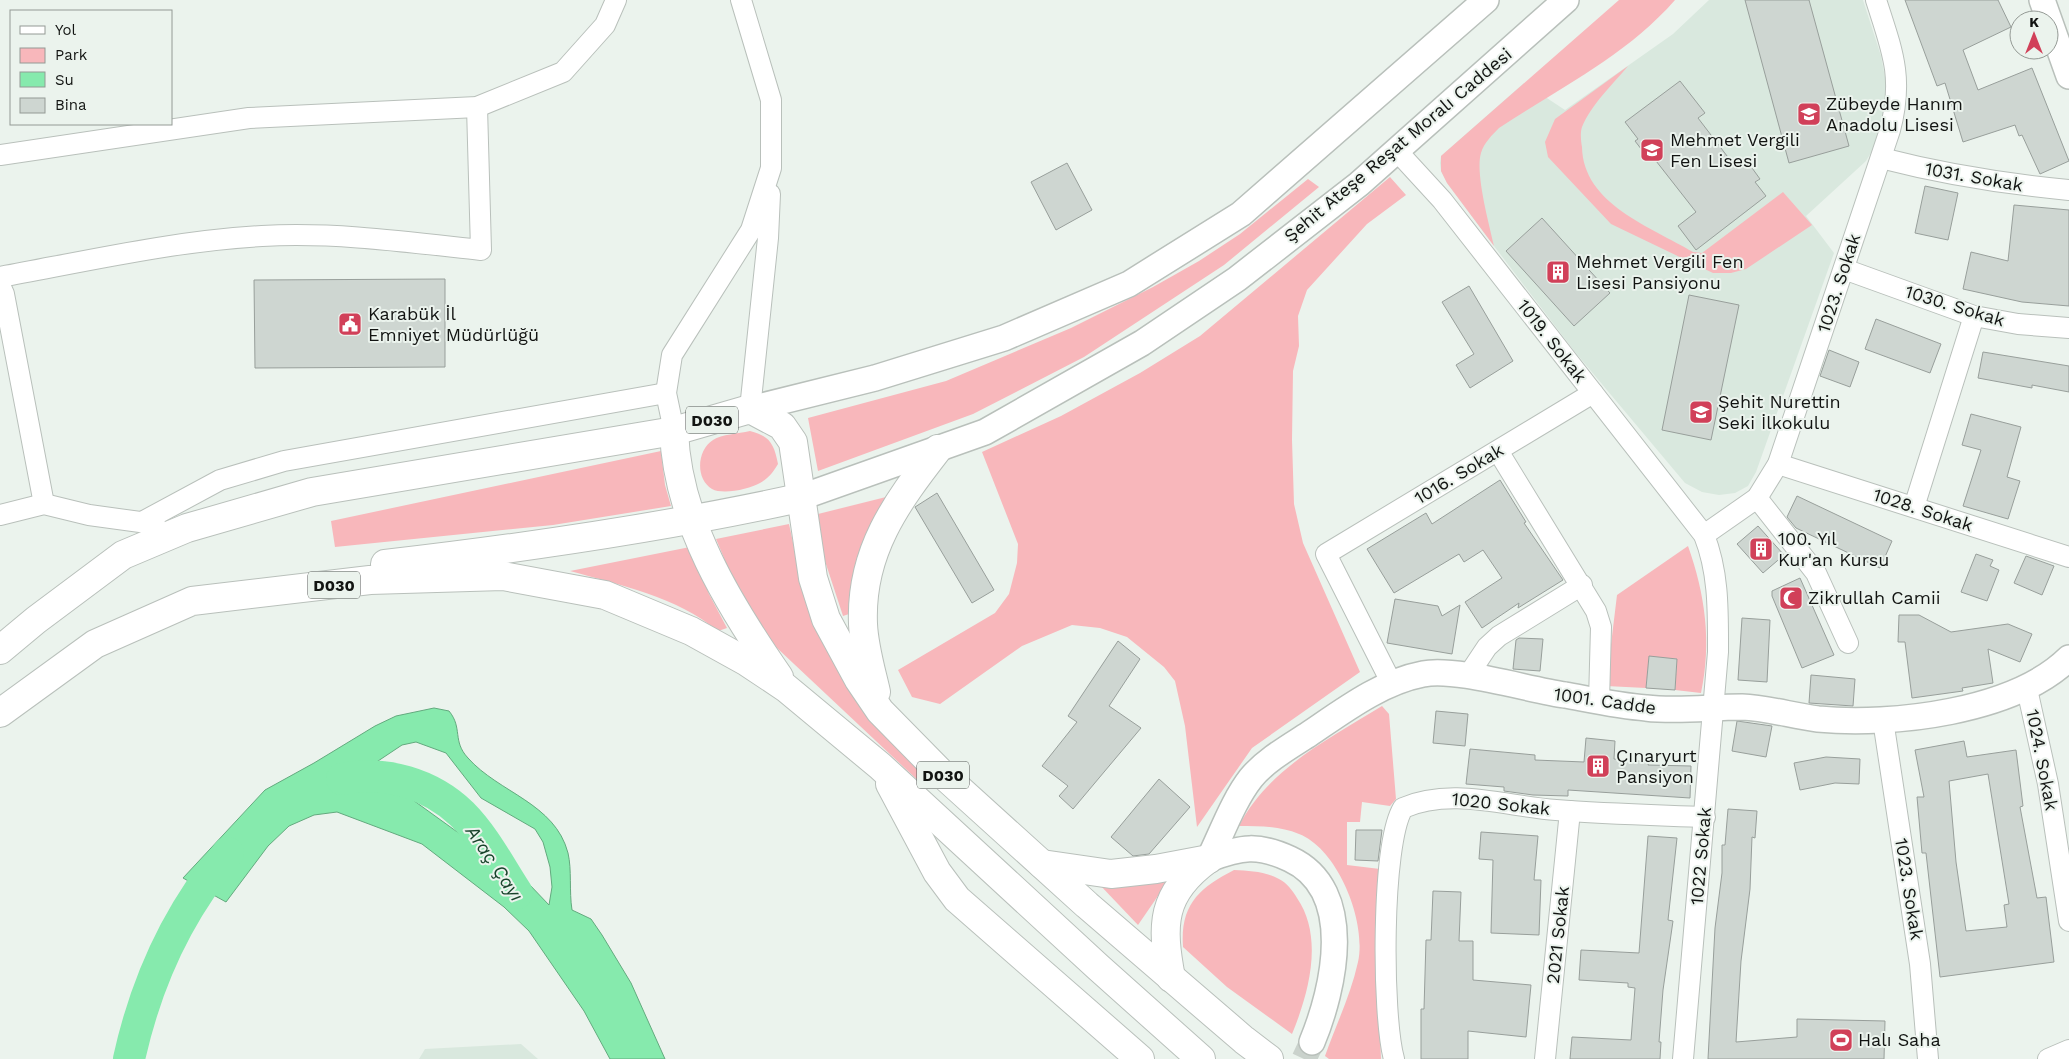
<svg xmlns="http://www.w3.org/2000/svg" width="2069" height="1059" font-family="'Work Sans',sans-serif">
<style>
.built{fill:#d9e8de}
.green{fill:#f8b7bb}
.water{fill:#86eaad;stroke:#63aa7e;fill-rule:evenodd}
.lines{fill:none;stroke-linecap:round;stroke-linejoin:round}
.river{stroke:#86eaad;stroke-width:32}
.building{fill:#ced6d1;stroke:#989f9b;fill-rule:evenodd}
.major-tunnel{stroke:#cad2cc;stroke-width:25;stroke-dasharray:25 12;stroke-linecap:butt}
.minor-casing{stroke:#b9c0bb;stroke-width:22}
.major-casing{stroke:#b9c0bb;stroke-width:28}
.highway-casing{stroke:#b9c0bb;stroke-width:30}
.minor{stroke:#fff;stroke-width:20}
.major{stroke:#fff;stroke-width:25}
.highway{stroke:#fff;stroke-width:28}
.labels{text-anchor:middle;stroke-width:4;stroke-linejoin:round;paint-order:stroke}
.shield{fill:#ebf3ed;stroke:#535754;stroke-width:1}
.shield-label{font-size:16px;font-weight:bold;fill:#121412}
.poi-label{font-size:18px;fill:#121412;stroke:#ebf3ed;text-anchor:start}
.street-label{font-size:18px;fill:#121412;stroke:#ebf3ed}
.water-label{font-size:19px;font-style:italic;fill:#19432b;stroke:#ebf3ed}
</style>
<rect width="100%" height="100%" fill="#ebf3ed"/>
<g class="built">
<path d="M1709 0H1863L1881 56 1889 99 1885 129 1866 161 1806 216 1834 253 1756 472 1748 486 1735 493 1719 495 1702 492 1685 483 1575 352 1494 246 1447 183 1441 171 1440 163 1441 156 1524 83 1565 110 1673 34Z"/>
<path d="M521 1044 538 1059H419L425 1049Z"/>
</g>
<g class="green">
<path d="M1619 0H1675C1626 56 1561 87 1499 128 1492 135 1484 143 1481 153 1475 173 1489 223 1494 246L1447 183 1441 171V156Z"/>
<path d="M1628 66C1613 84 1591 105 1582 127 1580 133 1581 141 1582 147 1583 204 1651 227 1693 252L1702 253 1783 192 1812 225 1746 269 1731 273H1713L1611 224 1548 157 1545 142 1555 119Z"/>
<path d="M1390 177 1406 195 1367 224 1307 290 1298 316 1299 346 1293 371 1292 440 1294 504 1303 543 1360 672 1252 748 1197 827 1185 726 1175 681 1164 667 1127 637 1100 628 1072 625 1022 646 940 704 912 697 898 670 995 613 1009 594 1017 563 1018 544 982 452 1061 416 1140 373 1200 336Z"/>
<path d="M1308 179 1319 187 1224 265 1084 357 973 414 818 471 808 418 946 381 1071 328 1153 287 1199 261 1240 234Z"/>
<path d="M750 431C770 436 774 444 778 464 773 472 769 478 760 483 750 489 723 495 712 489 695 479 697 450 713 440 722 434 738 434 750 431Z"/>
<path d="M661 451 665 485 671 506 553 525 335 547 331 521Z"/>
<path d="M890 496 852 613 843 616 823 555 818 514Z"/>
<path d="M789 524 797 561 934 780 926 788 777 648 757 621 737 589 716 539Z"/>
<path d="M1688 546C1705 594 1712 642 1701 693L1675 690 1677 659 1649 657 1646 688 1606 686 1617 595Z"/>
<path d="M690 547 709 594 727 628 718 631C677 597 620 585 570 571Z"/>
<path d="M1382 706 1389 714 1396 799 1390 806 1362 802 1360 822H1347V865L1380 869 1377 967 1381 1059H1329L1325 1056C1336 1025 1351 994 1358 962 1367 922 1338 849 1299 834 1280 826 1260 826 1239 826 1268 769 1330 738 1382 706Z"/>
<path d="M1234 870C1250 871 1264 871 1279 879 1286 882 1293 891 1297 898 1324 937 1309 993 1292 1034L1227 987 1183 947C1180 905 1199 888 1234 870Z"/>
<path d="M1173 874 1138 925 1099 884Z"/>
</g>
<path class="water" d="M434 708 449 711C463 728 452 741 468 758 499 793 555 803 568 853 572 870 569 891 572 910L591 919 602 935 631 983 665 1059H610L584 1011 529 931 504 907 422 844 337 812 314 815 289 826 268 846 226 902 183 878 265 790 314 763 375 726 396 716ZM416 742 446 753 481 798 535 829 543 842 550 867 552 887 549 905 528 883 406 795 380 772 375 763 402 745Z"/>
<g class="lines">
<g class="river">
<path d="M342 779C385 770 431 784 462 814 484 836 500 867 517 893"/>
<path d="M129 1059C146 982 177 913 228 853"/>
</g>
</g>
<g class="building">
<path d="M1745 0H1809L1849 146 1789 163Z"/>
<path d="M1905 0H1998L2011 27 1963 50 1978 90 2032 68 2069 161 2040 174 2022 135 2019 136 2015 125 1963 142 1945 83 1937 86Z"/>
<path d="M1680 81 1705 113 1698 118 1737 169 1747 161 1760 179 1755 182 1766 196 1696 250 1678 226 1696 212 1649 152 1645 154 1635 141 1638 139 1625 122Z"/>
<path d="M1067 163 1092 210 1056 230 1031 182Z"/>
<path d="M1925 186 1958 193 1948 240 1915 233Z"/>
<path d="M2014 205 2069 210V306L2022 302 1963 289 1971 252 2008 261Z"/>
<path d="M1542 218 1610 293 1574 326 1506 251Z"/>
<path d="M445 279V367L255 368 254 280Z"/>
<path d="M1469 286 1513 361 1470 388 1456 365 1474 354 1442 302Z"/>
<path d="M1689 295 1739 305 1711 440 1662 430Z"/>
<path d="M1876 319 1941 344 1930 373 1865 349Z"/>
<path d="M1829 350 1859 362 1850 387 1820 376Z"/>
<path d="M1983 352 2069 366V392L2032 385V388L1978 378Z"/>
<path d="M1971 414 2021 427 2007 477 2020 481 2008 519 1963 506 1981 450 1962 445Z"/>
<path d="M1500 480 1526 522 1524 523 1563 580 1518 608 1519 603 1482 628 1465 602 1502 578 1483 550 1464 562 1459 554 1394 593 1367 549 1426 513 1432 524Z"/>
<path d="M937 493 994 590 972 603 915 507Z"/>
<path d="M1797 496 1892 541 1880 568 1796 528 1787 517Z"/>
<path d="M1758 526 1784 555 1763 573 1737 544Z"/>
<path d="M1976 554 1993 560 1990 566 1999 570 1987 601 1961 592Z"/>
<path d="M2026 556 2054 566 2042 595 2014 583Z"/>
<path d="M1800 578 1834 655 1802 668 1772 596V591Z"/>
<path d="M1395 599 1438 606 1442 616 1460 605 1452 654 1387 643Z"/>
<path d="M1899 615H1919L1951 632 2008 624 2032 634 2020 662 1988 649 1993 683 1962 688 1963 691 1912 698 1905 642H1898Z"/>
<path d="M1742 618 1770 620 1767 682 1738 680Z"/>
<path d="M1519 638 1543 639 1540 671 1513 669 1516 640Z"/>
<path d="M1118 641 1140 659 1109 706 1141 728 1073 809 1059 796 1068 786 1042 766 1077 722 1068 716Z"/>
<path d="M1649 656 1677 659 1675 690 1646 688Z"/>
<path d="M1811 675 1855 679 1853 706 1809 703Z"/>
<path d="M1436 711 1468 714 1465 746 1433 743Z"/>
<path d="M1737 721 1772 726 1766 757 1732 751Z"/>
<path d="M1586 738 1615 741 1614 759 1649 762 1648 765 1691 766 1690 798 1568 790V796L1533 795 1504 791V787L1466 784 1470 749 1535 755V760L1584 762Z"/>
<path d="M1964 741 1967 757 2016 750 2023 806 2020 807 2037 898 2046 897 2054 962 1940 977 1926 853H1922L1917 797H1924L1915 750ZM1988 774 2009 904 2004 905 2007 927 1966 931 1956 862 1949 781Z"/>
<path d="M1826 757 1860 759 1859 784 1835 783 1800 790 1794 763Z"/>
<path d="M1159 779 1190 807 1149 854 1133 856 1111 837Z"/>
<path d="M1728 809 1757 811 1755 838 1752 837 1750 889 1741 961 1736 1042 1797 1037V1019L1885 1021 1884 1059H1708L1715 928 1722 873V845H1725Z"/>
<path d="M1356 830H1382L1378 861 1355 860Z"/>
<path d="M1481 832 1538 836 1534 880H1541L1539 935 1491 933 1493 860 1479 859Z"/>
<path d="M1648 836 1677 838 1668 920 1673 921 1663 990 1659 1042H1661L1660 1059H1570L1572 1037 1631 1040 1635 988 1628 987V983L1579 980 1581 950 1639 953Z"/>
<path d="M1433 891 1461 892 1459 941H1473V980L1531 985 1526 1037 1468 1031V1059H1421V1009H1424L1426 940H1431Z"/>
</g>
<g class="lines">
<path class="major-tunnel" d="M1304 1059 1312 1042"/>
<g class="minor-casing">
<g id="minor">
<path d="M1397 151 1442 200 1704 535C1719 573 1718 611 1718 652L1683 1059"/>
<path d="M0 155 249 118 477 107 563 72 605 25 616 0"/>
<path d="M1881 158C1943 174 2005 184 2069 190"/>
<path d="M1844 269 1974 316 2018 324 2069 328"/>
<path d="M0 277C87 261 174 241 262 236 336 232 408 242 481 250L477 107"/>
<path d="M0 285 4 294 44 504"/>
<path d="M750 409 768 238 770 194"/>
<path d="M674 431 666 393 672 355 751 230 771 168V100L741 0"/>
<path d="M1498 451 1596 611 1601 627 1599 701"/>
<path d="M1778 464 2069 557"/>
<path d="M1757 498 1816 573 1848 643"/>
<path d="M1914 507 1974 316"/>
<path d="M0 515 44 504 89 515 155 524"/>
<path d="M142 522 220 480 284 461 666 393"/>
<path d="M1704 535 1757 498 1778 464 1890 130C1904 77 1892 50 1876 0"/>
<path d="M1467 677 1487 647 1499 636 1582 585"/>
<path d="M1392 684 1326 554 1593 393"/>
<path d="M2027 689 2048 784 2069 921"/>
<path d="M1883 720 1920 964 1928 1059"/>
<path d="M1394 1059C1382 1016 1381 844 1403 808 1451 787 1505 806 1556 810 1606 814 1655 815 1705 817"/>
<path d="M1545 1059 1570 811"/>
<path d="M2048 1059 2069 1050"/>
</g>
</g>
<g class="major-casing">
<g id="major">
<path d="M2042 0 2069 76"/>
<path d="M750 409 875 378 1004 338 1129 284 1241 214 1486 0"/>
<path d="M799 498 985 432 1142 343 1237 279 1359 184 1566 0"/>
<path d="M1209 859C1222 833 1233 801 1251 778 1266 760 1289 747 1309 734 1343 711 1381 682 1423 674 1455 667 1529 690 1565 695 1592 700 1619 706 1646 708 1678 712 1710 707 1742 707 1768 708 1793 716 1818 719 1892 726 2014 712 2069 658"/>
<path d="M1209 859C1241 847 1258 844 1290 859 1357 890 1334 989 1312 1042"/>
</g>
</g>
<g class="highway-casing">
<g id="highway">
<path d="M674 431C677 521 729 605 779 677"/>
<path d="M385 564C524 548 662 528 799 498"/>
<path d="M0 650 36 620 123 555 187 528 312 492 674 431 750 409 782 426 793 442 813 578 826 619 859 680 880 711 939 771 1087 905 1244 1040 1269 1059"/>
<path d="M876 692C871 670 864 647 863 624 860 552 896 503 938 449"/>
<path d="M0 713 95 644 192 601 370 580 503 576 605 595 691 631 747 662 786 688 880 766 1098 967 1201 1059"/>
<path d="M890 784 937 872 957 899 1140 1059"/>
<path d="M1042 864 1111 874 1156 869 1209 859"/>
<path d="M1171 978C1161 925 1161 894 1207 860"/>
</g>
</g>
<use href="#minor" class="minor"/>
<use href="#major" class="major"/>
<use href="#highway" class="highway"/>
</g>
<defs>
<g id="school-square" transform="scale(1.25)"><rect x="-9" y="-9" width="18" height="18" rx="4" fill="#d14059" stroke="#ebf3ed"/><path d="M0-5L7-2L0 1L-7-2ZM-4 1L0 2.5L4 1V4Q0 6-4 4Z" fill="#fff"/></g>
<g id="building-square" transform="scale(1.25)"><rect x="-9" y="-9" width="18" height="18" rx="4" fill="#d14059" stroke="#ebf3ed"/><path d="M-4-6H4V6H1V3H-1V6H-4ZM-2.5-4.3h1.7v1.8h-1.7ZM.8-4.3h1.7v1.8H.8ZM-2.5-1h1.7V.8h-1.7ZM.8-1h1.7V.8H.8Z" fill="#fff"/></g>
<g id="civic-square" transform="scale(1.25)"><rect x="-9" y="-9" width="18" height="18" rx="4" fill="#d14059" stroke="#ebf3ed"/><path d="M-.6-6.5H3V-4.5H.6V-3L4-1V1h2V6H-6V1h2V-1L-.6-3ZM-1.2 2.5V6h2.4V2.5Z" fill="#fff"/></g>
<g id="mosque-square" transform="scale(1.25)"><rect x="-9" y="-9" width="18" height="18" rx="4" fill="#d14059" stroke="#ebf3ed"/><path d="M3.5-4.9A6 6 0 1 0 3.5 4.9A5 5 0 1 1 3.5-4.9Z" fill="#fff"/></g>
<g id="stadium-square" transform="scale(1.25)"><rect x="-9" y="-9" width="18" height="18" rx="4" fill="#d14059" stroke="#ebf3ed"/><path d="M0-5a6.5 5 0 1 0 0 10a6.5 5 0 1 0 0-10ZM-3.5-1.8h7v3.6h-7Z" fill="#fff"/></g>
</defs>
<g fill-rule="evenodd">
<use href="#school-square" x="1809" y="114"/>
<use href="#school-square" x="1652" y="150"/>
<use href="#building-square" x="1558" y="272"/>
<use href="#civic-square" x="350" y="324"/>
<use href="#school-square" x="1701" y="412"/>
<use href="#building-square" x="1761" y="549"/>
<use href="#mosque-square" x="1791" y="598"/>
<use href="#building-square" x="1598" y="766"/>
<use href="#stadium-square" x="1841" y="1040"/>
</g>
<g class="labels">
<g class="shield">
<rect x="686" y="406.5" width="52" height="27" rx="4"/>
<rect x="308" y="571.5" width="52" height="27" rx="4"/>
<rect x="917" y="761.5" width="52" height="27" rx="4"/>
</g>
<g class="shield-label">
<text x="712" y="426">D030</text>
<text x="334" y="591">D030</text>
<text x="943" y="781">D030</text>
</g>
<g class="poi-label">
<text x="1826" y="110">Zübeyde Hanım<tspan x="1826" dy="21">Anadolu Lisesi</tspan></text>
<text x="1670" y="146">Mehmet Vergili<tspan x="1670" dy="21">Fen Lisesi</tspan></text>
<text x="1576" y="268">Mehmet Vergili Fen<tspan x="1576" dy="21">Lisesi Pansiyonu</tspan></text>
<text x="368" y="320">Karabük İl<tspan x="368" dy="21">Emniyet Müdürlüğü</tspan></text>
<text x="1718" y="408">Şehit Nurettin<tspan x="1718" dy="21">Seki İlkokulu</tspan></text>
<text x="1778" y="545">100. Yıl<tspan x="1778" dy="21">Kur'an Kursu</tspan></text>
<text x="1808" y="604">Zikrullah Camii</text>
<text x="1616" y="762">Çınaryurt<tspan x="1616" dy="21">Pansiyon</tspan></text>
<text x="1858" y="1046">Halı Saha</text>
</g>
<g class="street-label">
<text transform="translate(1398 145) rotate(-40)" y="6">Şehit Ateşe Reşat Moralı Caddesi</text>
<text transform="translate(1974 177) rotate(10)" y="6">1031. Sokak</text>
<text transform="translate(1839 283) rotate(-72)" y="6">1023. Sokak</text>
<text transform="translate(1955 306) rotate(17)" y="6">1030. Sokak</text>
<text transform="translate(1552 341) rotate(52)" y="6">1019. Sokak</text>
<text transform="translate(1459 474) rotate(-31)" y="6">1016. Sokak</text>
<text transform="translate(1923 510) rotate(18)" y="6">1028. Sokak</text>
<text transform="translate(1605 701) rotate(8)" y="6">1001. Cadde</text>
<text transform="translate(2042 760) rotate(79)" y="6">1024. Sokak</text>
<text transform="translate(1501 804) rotate(6)" y="6">1020 Sokak</text>
<text transform="translate(1701 856) rotate(-85)" y="6">1022 Sokak</text>
<text transform="translate(1909 889) rotate(81)" y="6">1023. Sokak</text>
<text transform="translate(1558 935) rotate(-84)" y="6">2021 Sokak</text>
</g>
<g class="water-label">
<text transform="translate(495 863) rotate(56)" y="7">Araç Çayı</text>
</g>
</g>
<rect x="10" y="10" width="162" height="115" fill="#ebf3ed" stroke="#949a95"/>
<rect x="20" y="26" width="25" height="8" fill="#ffffff" stroke="#949a95"/>
<text x="55" y="35" font-size="15" fill="#121412">Yol</text>
<rect x="20" y="48" width="25" height="15" fill="#f8b7bb" stroke="#949a95"/>
<text x="55" y="60" font-size="15" fill="#121412">Park</text>
<rect x="20" y="72" width="25" height="15" fill="#86eaad" stroke="#949a95"/>
<text x="55" y="85" font-size="15" fill="#121412">Su</text>
<rect x="20" y="98" width="25" height="15" fill="#ced6d1" stroke="#949a95"/>
<text x="55" y="110" font-size="15" fill="#121412">Bina</text>
<g transform="translate(2034 35)"><circle r="24" fill="#ebf3ed" stroke="#949a95"/>
<path d="M0-4L9 19L0 12L-9 19Z" fill="#d14059"/>
<text y="-8" font-size="14" font-weight="bold" text-anchor="middle" fill="#121412">K</text>
</g>
</svg>
